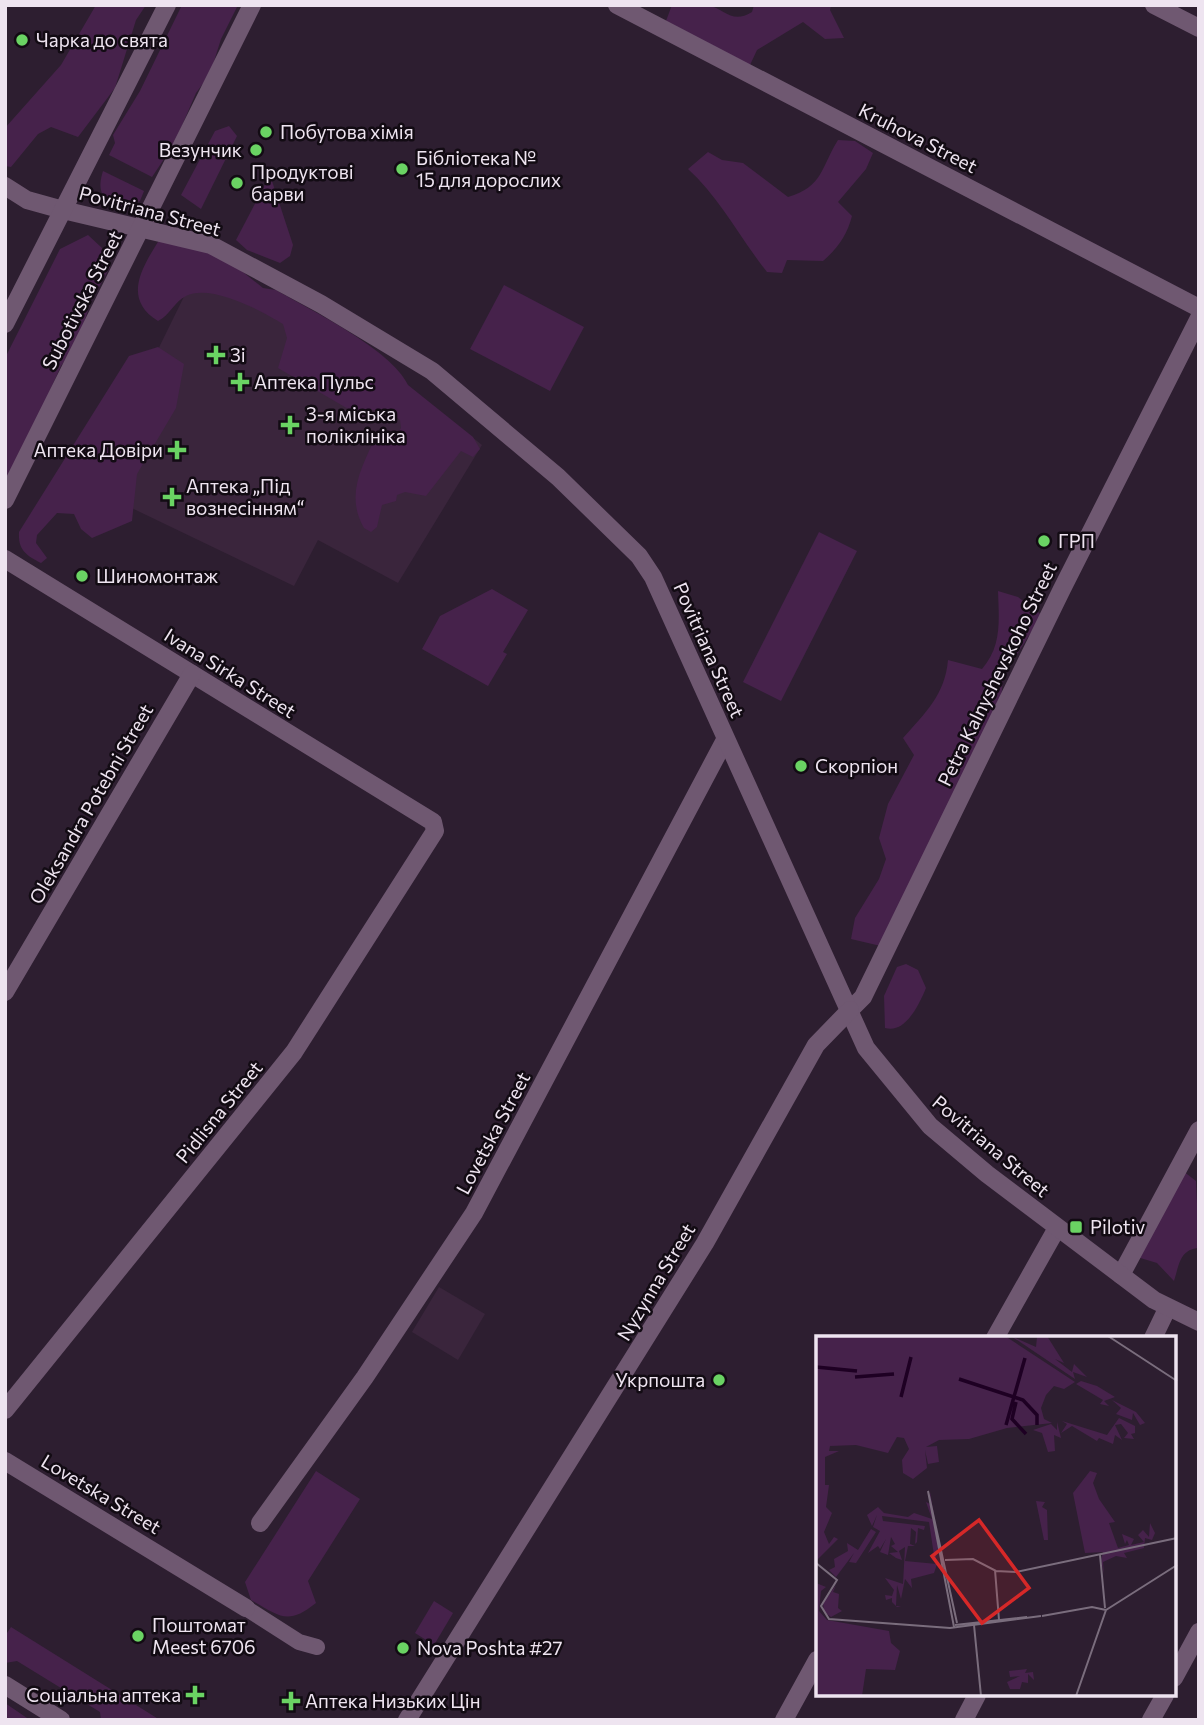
<svg xmlns="http://www.w3.org/2000/svg" width="1204" height="1725" font-family="Commissioner,sans-serif">
<style>
.built{fill:#3a253c}
.green{fill:#46224b}
.lines{fill:none;stroke-linecap:round;stroke-linejoin:round}
.pedestrian{stroke:#6f5871;stroke-width:16}
.minor{stroke:#6f5871;stroke-width:18}
.tertiary{stroke:#6f5871;stroke-width:18}
.poi-dot{fill:#6ad363;stroke:#120b13;stroke-width:2.5}
.labels{text-anchor:middle;stroke-width:5;stroke-linejoin:round;paint-order:stroke}
.poi-label{font-size:19px;fill:#eee4f0;stroke:#120b13;text-anchor:start}
.street-label{font-size:19px;fill:#eee4f0;stroke:#120b13}
.inset-river{fill:none;stroke:#1e0023;stroke-width:3.5}
.inset-road{fill:none;stroke:#7a6d7d;stroke-width:2}
.view{fill:#d62828;fill-opacity:0.15;stroke:#d62828;stroke-width:3.5}
.inset-edge{fill:none;stroke:#eee4f0;stroke-width:3.5}
</style>
<rect width="100%" height="100%" fill="#2d1e30"/>
<g class="built">
<path d="M198 268 401 380 482 445 398 583 318 540 294 586 90 488Z"/>
<path d="M439 1287 485 1314 458 1360 412 1332Z"/>
</g>
<g class="green">
<path d="M96 5H146L136 20 115 88 78 137 51 127 38 134 11 167 5 166V128L61 65Z"/>
<path d="M182 5H238L221 39 210 74 196 93 174 144 152 177 109 155 115 143 113 135 140 91Z"/>
<path d="M672 5C683 5 698 2 708 5 726 10 732 24 752 12L754 5H831L830 10 844 38 825 39 803 22 757 50 750 65 666 21Z"/>
<path d="M229 126 237 136 201 209 181 195 215 131Z"/>
<path d="M838 140 855 141 873 153 866 169 838 202 852 216C847 235 838 248 823 261L787 260 782 273 767 272C740 238 720 198 688 169L708 152 722 160 743 163 788 197C823 187 821 167 838 140Z"/>
<path d="M103 171 144 191 140 201 119 208C101 199 97 190 103 171Z"/>
<path d="M270 175 293 245 290 256 280 263 247 250 236 240Z"/>
<path d="M88 235 102 248 110 267 90 304 77 345 61 366 5 490V358L60 249Z"/>
<path d="M197 235 263 288 276 290C312 311 391 349 408 385L473 437 480 449 473 457 461 451 426 496 405 492 397 495 396 501 382 505 377 527 371 532 364 528C345 495 362 467 376 436L383 433 397 434 401 428 400 420 388 410H350L278 368 287 338 283 324C262 311 210 283 186 296 174 302 170 315 158 321 121 298 143 266 161 237Z"/>
<path d="M504 285 584 327 550 391 470 349Z"/>
<path d="M158 347 184 364 176 408 137 474 132 521 92 538 81 529 74 514 57 513 37 535 36 543 47 558 41 563C26 555 18 550 19 532L129 356Z"/>
<path d="M819 532 857 551 781 701 743 682Z"/>
<path d="M492 589 528 610 503 652 507 654 488 686 422 649 440 616Z"/>
<path d="M998 591 1018 597 1042 615 1003 677 1000 715 885 947 851 939 855 918 879 879 886 859 879 838 888 804 914 755 903 738C925 713 945 695 948 660L982 669C1002 646 999 621 998 591Z"/>
<path d="M906 964 918 970 926 988C919 1005 905 1034 885 1028L884 996 897 967Z"/>
<path d="M1183 1171 1196 1181 1199 1248C1180 1249 1179 1265 1174 1281L1157 1263 1137 1257Z"/>
<path d="M316 1471 360 1499 308 1581 316 1603C287 1626 280 1616 251 1600L245 1582Z"/>
<path d="M434 1601 453 1613 434 1645 415 1633Z"/>
<path d="M11 1627 160 1720H101L100 1712 17 1661 5 1663V1636Z"/>
<path d="M5 1703 30 1720H31H5Z"/>
</g>
<g class="lines">
<path class="pedestrian" d="M246 1608 299 1642 317 1647"/>
<g class="minor">
<path d="M617 5 1199 308"/>
<path d="M1154 5 1199 28"/>
<path d="M5 186 27 200 63 210"/>
<path d="M5 559 433 822 435 831 294 1052 5 1410"/>
<path d="M5 992 192 674"/>
<path d="M850 1010 863 997 1062 589 1199 318"/>
<path d="M1121 1275 1199 1130"/>
<path d="M995 1338 1057 1228"/>
<path d="M1153 1338 1167 1309"/>
<path d="M5 1461 246 1608"/>
<path d="M260 1523 365 1377 474 1213 725 740"/>
<path d="M1174 1678 1199 1632"/>
<path d="M784 1720 817 1660"/>
<path d="M964 1720 977 1695"/>
<path d="M1151 1720 1165 1695"/>
</g>
<g class="tertiary">
<path d="M63 210 211 245 321 304 432 371 558 477 639 556 653 577 866 1048 930 1126 987 1174 1154 1300 1199 1322"/>
<path d="M5 324 167 5"/>
<path d="M5 500 252 5"/>
<path d="M5 1685 61 1720"/>
<path d="M407 1720 705 1243 816 1045 850 1010"/>
</g>
</g>
<g class="poi-dot">
<circle cx="22" cy="40" r="7"/>
<circle cx="266" cy="132" r="7"/>
<circle cx="256" cy="150" r="7"/>
<circle cx="402" cy="169" r="7"/>
<circle cx="237" cy="183" r="7"/>
<path d="M212.5 344.5h7v7h7v7h-7v7h-7v-7h-7v-7h7z"/>
<path d="M236.5 371.5h7v7h7v7h-7v7h-7v-7h-7v-7h7z"/>
<path d="M286.5 414.5h7v7h7v7h-7v7h-7v-7h-7v-7h7z"/>
<path d="M173.5 439.5h7v7h7v7h-7v7h-7v-7h-7v-7h7z"/>
<path d="M168.5 486.5h7v7h7v7h-7v7h-7v-7h-7v-7h7z"/>
<circle cx="1044" cy="541" r="7"/>
<circle cx="82" cy="576" r="7"/>
<circle cx="801" cy="766" r="7"/>
<rect x="1069" y="1220" width="14" height="14" rx="3.5"/>
<circle cx="719" cy="1380" r="7"/>
<circle cx="138" cy="1636" r="7"/>
<circle cx="403" cy="1648" r="7"/>
<path d="M191.5 1684.5h7v7h7v7h-7v7h-7v-7h-7v-7h7z"/>
<path d="M287.5 1690.5h7v7h7v7h-7v7h-7v-7h-7v-7h7z"/>
</g>
<g class="labels">
<g class="poi-label">
<text x="36" y="47">Чарка до свята</text>
<text x="280" y="139">Побутова хімія</text>
<text x="242" y="157" text-anchor="end">Везунчик</text>
<text x="416" y="165">Бібліотека №<tspan x="416" dy="22">15 для дорослих</tspan></text>
<text x="251" y="179">Продуктові<tspan x="251" dy="22">барви</tspan></text>
<text x="230" y="362">3і</text>
<text x="254" y="389">Аптека Пульс</text>
<text x="306" y="421">3-я міська<tspan x="306" dy="22">поліклініка</tspan></text>
<text x="163" y="457" text-anchor="end">Аптека Довіри</text>
<text x="186" y="493">Аптека „Під<tspan x="186" dy="22">вознесінням“</tspan></text>
<text x="1058" y="548">ГРП</text>
<text x="96" y="583">Шиномонтаж</text>
<text x="815" y="773">Скорпіон</text>
<text x="1090" y="1234">Pilotiv</text>
<text x="705" y="1387" text-anchor="end">Укрпошта</text>
<text x="152" y="1632">Поштомат<tspan x="152" dy="22">Meest 6706</tspan></text>
<text x="417" y="1655">Nova Poshta #27</text>
<text x="181" y="1702" text-anchor="end">Соціальна аптека</text>
<text x="305" y="1708">Аптека Низьких Цін</text>
</g>
<g class="street-label">
<text transform="translate(918 138) rotate(27)" y="7">Kruhova Street</text>
<text transform="translate(150 211) rotate(15)" y="7">Povitriana Street</text>
<text transform="translate(82 300) rotate(-63)" y="7">Subotivska Street</text>
<text transform="translate(709 650) rotate(66)" y="7">Povitriana Street</text>
<text transform="translate(230 673) rotate(32)" y="7">Ivana Sirka Street</text>
<text transform="translate(997 674) rotate(-64)" y="7">Petra Kalnyshevskoho Street</text>
<text transform="translate(91 804) rotate(-60)" y="7">Oleksandra Potebni Street</text>
<text transform="translate(219 1112) rotate(-51)" y="7">Pidlisna Street</text>
<text transform="translate(493 1133) rotate(-62)" y="7">Lovetska Street</text>
<text transform="translate(991 1146) rotate(40)" y="7">Povitriana Street</text>
<text transform="translate(656 1282) rotate(-59)" y="7">Nyzynna Street</text>
<text transform="translate(101 1494) rotate(31)" y="7">Lovetska Street</text>
</g>
</g>
<g transform="translate(816 1336)">
<rect width="360" height="360" fill="#2d1e30"/>
<path d="M0 0H189L259 46 248 53 238 50 230 59 225 72 228 83 236 87 191 92 153 103 123 104 110 111 121 110 123 126 112 128 109 114 111 132 97 143 87 137 86 124 93 113 88 102 81 101 72 117 40 109 14 110 13 115H23L9 121V149H13L10 171 16 177 8 196 13 208 18 201 22 203 0 225ZM195 0 220 11 221 1 231 0 248 27 239 23 256 36 258 28 271 41 257 36 259 43ZM265 45 281 50 299 61 288 65 293 70 284 68 287 64 260 48ZM296 64 320 76 329 87 324 89 317 77 316 84 300 78 305 72ZM303 82 319 90V97L315 98 318 103 308 102 312 97 305 88 299 89 306 104 299 99 297 108 283 102 281 105 256 90 245 97 251 88 246 85 291 99ZM241 86 245 102 238 99 239 115 232 116 226 97 217 94 235 88 241 94ZM274 135 281 137 277 147 283 163 299 186 293 187 302 212 313 209 311 204 309 208 306 198 318 203 315 209 328 206 322 199 327 194 333 201 334 187 339 197 336 204 329 202 328 212 308 217 311 222 300 220 287 226 288 238 285 224 287 216 269 217 257 157ZM114 156 126 224 122 212 119 226 113 186 66 180 67 185 109 190 108 194 102 192 101 206 99 208 100 196 95 192 94 208 99 210H92L89 225 121 228 118 237 95 243 96 252 89 243 85 263 81 249 80 270H85L81 271 76 266V262L70 264 69 259 76 260 78 254 69 242 87 248 89 211 83 215 86 224 80 222 73 217 82 216 75 210 79 208 75 201 72 219 64 216 70 203 64 213 62 210 52 217 64 195 57 191 61 179 56 190 51 179 62 171 68 177 92 181 98 177 116 183 110 166 114 168ZM220 165 229 166 226 171 231 174 232 204H228ZM55 193 60 196 40 227 33 226 38 217 20 241 13 234 19 231 18 223 32 215 31 207 42 214ZM0 247 10 251 5 255 3 275 11 284 73 295 75 307 84 315 79 334 50 333 46 360 0 359ZM20 249 17 256 23 258 22 272 26 275 15 281 8 276 7 267ZM211 333 209 337 217 336 218 344 212 338V347L206 346 204 353H194L191 346 204 340 194 341 193 335Z" fill="#46224b"/>
<path class="inset-river" d="M0 31 41 35M39 41 78 38M143 43 207 64 221 79V89M85 61 95 21M200 66 196 83 210 98M190 89 209 22"/>
<path class="inset-road" d="M292 0 361 45M284 219 289 272M129 224 157 223 180 235 200 236 361 202M0 227 21 244 5 270 13 283 134 292 225 280M179 234 183 284M290 274 361 229M226 280 276 271 290 274M139 289 211 281M158 289 165 360M138 291 112 155 141 287M260 360 290 274"/>
<path class="view" d="M163 184 213 252 166 287 116 220Z"/>
<rect width="360" height="360" class="inset-edge"/>
</g>
<rect width="1204" height="1725" fill="none" stroke="#eee4f0" stroke-width="14"/>
</svg>
